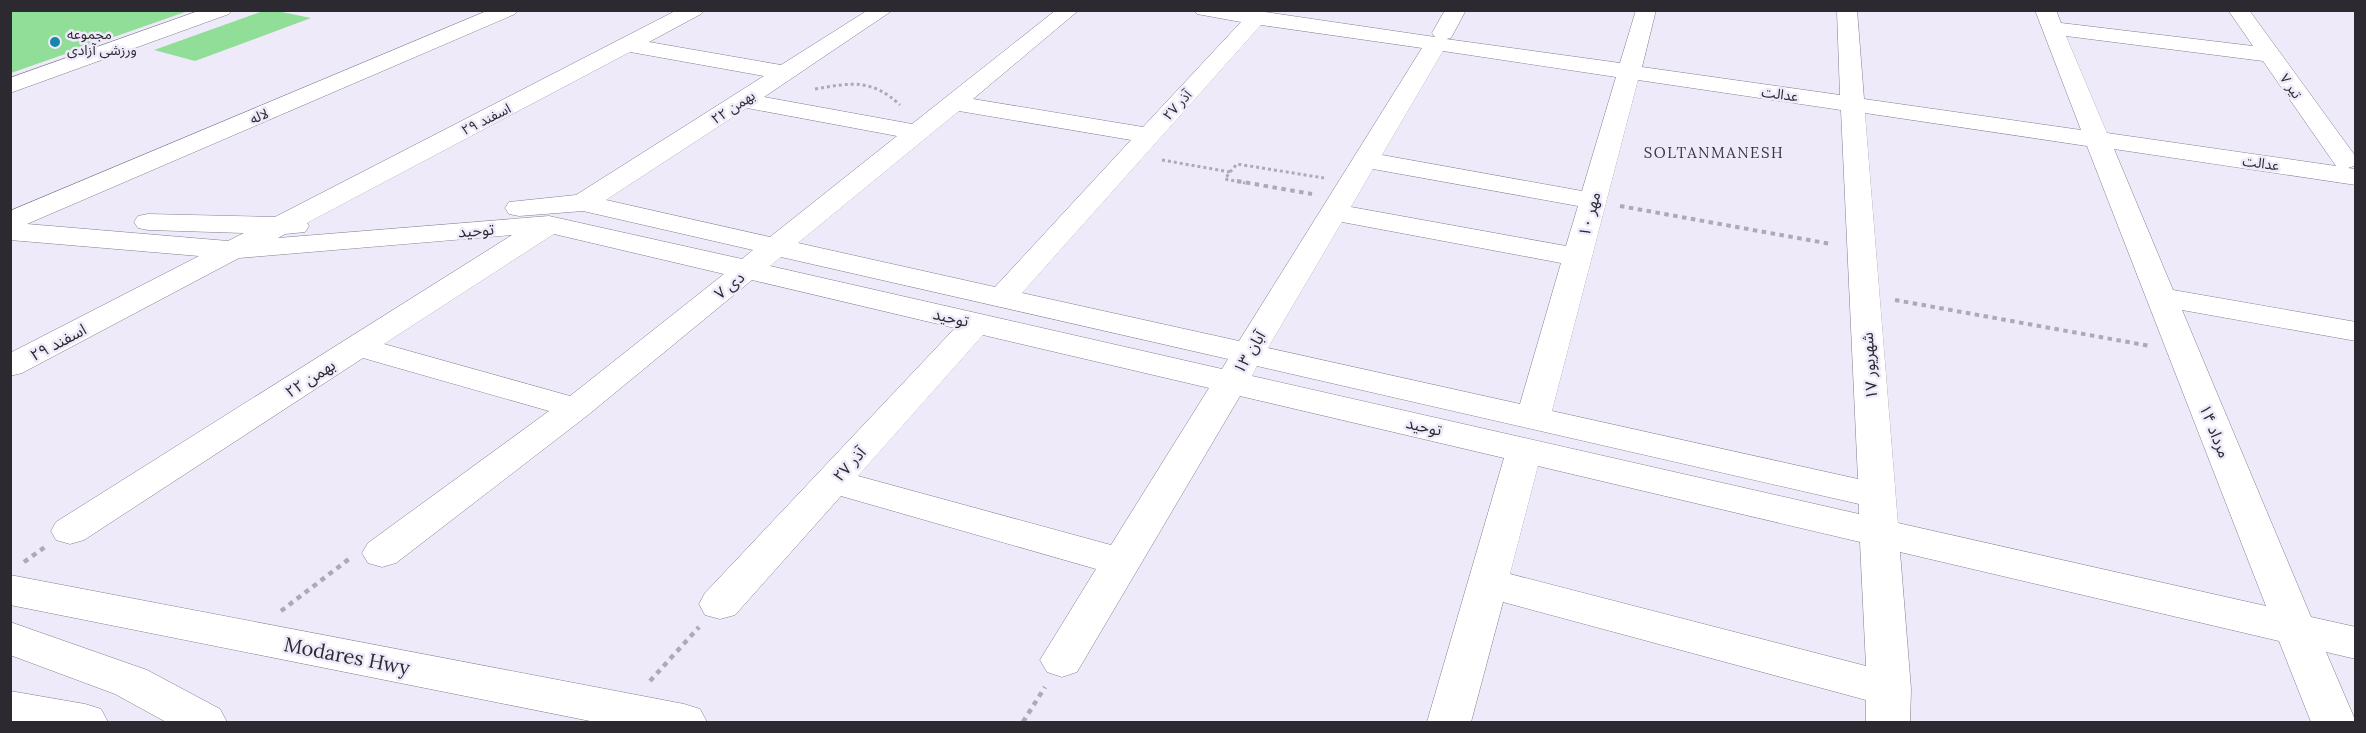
<svg xmlns="http://www.w3.org/2000/svg" width="2366" height="733" font-family="Lora,'Noto Sans Arabic',serif">
<style>
.green{fill:#91de98}
.lines{fill:none;stroke-linecap:round;stroke-linejoin:round}
.minor-casing{stroke:#837e8d;stroke-width:1}
.highway-casing{stroke:#837e8d;stroke-width:1}
.path-far2{stroke:#ada9b5;stroke-width:3;stroke-dasharray:3 3;stroke-linecap:butt}
.path-far1{stroke:#ada9b5;stroke-width:4;stroke-dasharray:4.5 4.5;stroke-linecap:butt}
.path{stroke:#ada9b5;stroke-width:4.5;stroke-dasharray:5 5;stroke-linecap:butt}
.minor{fill:#fff;fill-rule:evenodd}
.highway{fill:#fff;fill-rule:evenodd}
.poi-dot{fill:#1787ad;stroke:#efeafa;stroke-width:2}
.labels{text-anchor:middle;stroke-width:5;stroke-linejoin:round;paint-order:stroke}
.far-poi-label{font-size:14px;fill:#2c2a30;stroke:#efeafa;text-anchor:start}
.far-street-label{font-size:14px;fill:#2c2a30;stroke:#efeafa}
.far-neighbourhood-label{font-size:15px;letter-spacing:1.5px;fill:#393541;stroke:#efeafa}
.street-label{font-size:16px;fill:#2c2a30;stroke:#efeafa}
.near-street-label{font-size:20px;fill:#2c2a30;stroke:#efeafa}
</style>
<rect width="100%" height="100%" fill="#efeafa"/>
<g class="green">
<path d="M11 10H188V11L11 73Z"/>
<path d="M266 10 277 11 311 18 195 61 154 50Z"/>
</g>
<g class="lines">
<g class="minor-casing">
<g id="minor">
<path d="M201 10H232L229 14 10 93V78Z"/>
<path d="M489 10H518L515 14 27 224 228 241 244 233 148 230 138 228 134 222 138 216 148 214 275 217 677 10H704L701 14 649 42 781 65 868 10H893L764 97 912 124 1056 10H1079L973 99 1143 127 1241 22 1197 14 1194 10H1251L1435 37 1432 33 1445 10H1466L1451 38 1446 39 1620 63 1636 10H1656L1642 67 1840 95 1837 10H1857L1864 99 2081 130 2035 10H2056L2061 23 2253 46 2228 10H2249L2356 157 2354 166 2348 168 2356 169V185L2114 149 2173 290 2356 322V341L2182 310 2311 617 2356 627V659L2326 652 2356 722H2311L2279 641 1900 552 1911 689 1910 722H1866V700L1503 602 1471 722H1427L1504 458 1240 396 1077 672 1062 677 1047 672 1040 660 1096 569 841 496 735 615 720 619 705 615 699 604 705 593 955 328 752 280 588 415 396 563 382 567 368 563 362 553 368 543 549 411 363 358 84 540 70 544 56 540 51 531 56 522 512 235 239 258 22 373 10 376V353L199 256 10 240V211ZM1261 25 1422 48 1239 341 1022 293ZM2066 36 2263 61 2336 166 2107 133ZM1443 51 1616 77 1582 191 1382 155ZM630 52 764 76 576 195 509 202 505 208 509 214 519 216 583 211 753 250 742 259 549 216 278 238 285 234 305 232 309 226 307 223ZM1638 80 1841 110 1858 479 1552 411ZM747 108 897 136 770 237 606 200ZM959 111 1131 140 995 287 798 243ZM1865 113 2087 146 2266 606 1898 523ZM1373 169 1578 206 1566 246 1351 207ZM1342 222 1561 263 1520 404 1268 348ZM554 234 724 274 570 396 384 344ZM781 257 1228 359 1222 369 770 266ZM983 335 1209 388 1111 545 858 476ZM1257 366 1859 504V514L1252 376ZM1538 466 1860 542 1866 666 1510 574Z"/>
<path d="M10 575 684 704 700 709 707 722H595L10 605Z"/>
</g>
</g>
<g class="highway-casing">
<g id="highway">
<path d="M10 622 147 670 220 709 227 722H166L115 694 10 655Z"/>
<path d="M10 691 85 704 101 709 108 722H10Z"/>
</g>
</g>
<g class="path-far2">
<path d="M815 89C851 83 871 78 900 105"/>
<path d="M1162 160 1230 172 1225 179 1245 183"/>
<path d="M1230 172 1237 164 1324 178"/>
</g>
<g class="path-far1">
<path d="M1237 181 1312 194"/>
<path d="M1620 206 1831 244"/>
<path d="M1895 300 2150 346"/>
</g>
<g class="path">
<path d="M24 562 45 547"/>
<path d="M281 611 349 559"/>
<path d="M650 681 699 627"/>
<path d="M1023 722 1045 687"/>
</g>
<use href="#minor" class="minor"/>
<use href="#highway" class="highway"/>
</g>
<circle class="poi-dot" cx="55" cy="42" r="6"/>
<g class="labels">
<g class="far-poi-label">
<text x="67" y="39">مجموعه<tspan x="67" dy="16">ورزشی آزادی</tspan></text>
</g>
<g class="far-street-label">
<text transform="translate(2291 86) rotate(55)" y="5">۷ تیر</text>
<text transform="translate(1780 94) rotate(8)" y="5">عدالت</text>
<text transform="translate(1177 105) rotate(-48)" y="5">۲۷ آذر</text>
<text transform="translate(733 107) rotate(-33)" y="5">۲۲ بهمن</text>
<text transform="translate(259 116) rotate(-23)" y="5">لاله</text>
<text transform="translate(486 119) rotate(-27)" y="5">۲۹ اسفند</text>
<text transform="translate(2261 163) rotate(8)" y="5">عدالت</text>
</g>
<g class="far-neighbourhood-label">
<text x="1714" y="158">SOLTANMANESH</text>
</g>
<g class="street-label">
<text transform="translate(1589 214) rotate(-75)" y="6">۱۰ مهر</text>
<text transform="translate(476 230) rotate(-5)" y="6">توحید</text>
<text transform="translate(729 285) rotate(-39)" y="6">۷ دی</text>
<text transform="translate(951 317) rotate(13)" y="6">توحید</text>
<text transform="translate(58 342) rotate(-28)" y="6">۲۹ اسفند</text>
<text transform="translate(1249 352) rotate(-59)" y="6">۱۳ آبان</text>
<text transform="translate(1869 366) rotate(-94)" y="6">۱۷ شهریور</text>
<text transform="translate(310 378) rotate(-33)" y="6">۲۲ بهمن</text>
<text transform="translate(1424 426) rotate(13)" y="6">توحید</text>
<text transform="translate(2215 431) rotate(68)" y="6">۱۴ مرداد</text>
<text transform="translate(849 464) rotate(-48)" y="6">۲۷ آذر</text>
</g>
<g class="near-street-label">
<text transform="translate(347 656) rotate(11)" y="7">Modares Hwy</text>
</g>
</g>
<rect width="2366" height="733" fill="none" stroke="#2c2a30" stroke-width="24"/>
</svg>
